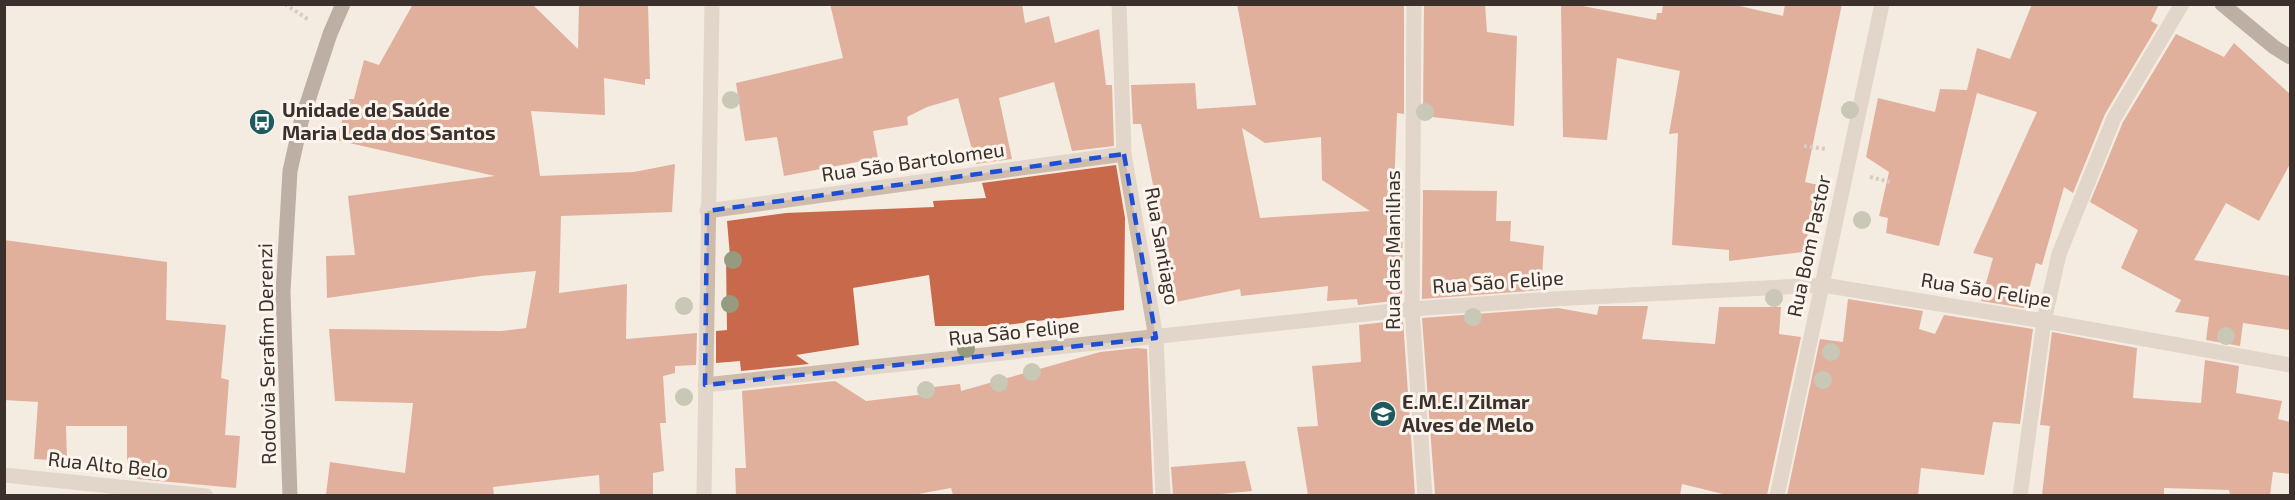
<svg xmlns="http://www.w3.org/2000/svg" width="2295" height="500" font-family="'Exo 2',sans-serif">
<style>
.building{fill:#c8694b;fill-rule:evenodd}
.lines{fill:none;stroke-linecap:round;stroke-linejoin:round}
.path{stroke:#b9a596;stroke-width:4;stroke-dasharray:3 3;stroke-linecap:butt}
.minor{stroke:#cdbbac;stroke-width:15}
.major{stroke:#7d675c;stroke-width:15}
.tree{fill:#969b7f}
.marked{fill:none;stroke:#1d4ed8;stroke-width:4.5;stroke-dasharray:12 8;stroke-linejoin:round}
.labels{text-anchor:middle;stroke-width:6;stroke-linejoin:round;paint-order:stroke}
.poi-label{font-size:20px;font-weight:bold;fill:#3b302b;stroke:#fbf5ee;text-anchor:start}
.street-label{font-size:20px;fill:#3b302b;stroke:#fbf5ee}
</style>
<rect width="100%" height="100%" fill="#f4ebe1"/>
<g class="building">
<path d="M413 4H532L578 49 579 4H648L650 79H645V85L604 78 605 115 531 111 540 176 634 172 675 164 672 212 561 216 559 293 627 284 626 339 697 333 696 365 675 366V373L663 376 666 423H660L664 471 653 473V495H600L599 475 493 487 494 495H326L330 462 405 473 413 403 335 401 329 329 501 331 526 328 536 271 481 276 327 298 326 256 355 255 348 196 495 176 336 140 349 99H354L364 60 379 65Z"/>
<path d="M830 4H1022L1025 23 1049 16 1055 43 1099 29 1106 85H1112L1114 146 1072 151 1054 82 999 98 1012 159 976 164 958 98 927 107 907 117 908 125 873 131 878 158 784 176 777 137 745 141 736 83 843 58Z"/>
<path d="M1237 4H1404V114L1397 113 1394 189H1403L1402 300 1358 305 1357 299 1327 301 1328 286 1241 296 1240 289 1176 302 1141 124H1133L1131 85 1195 83 1197 109 1256 105ZM1242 128 1265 143 1321 137 1322 180 1370 211 1260 218Z"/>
<path d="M1424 4H1485L1487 32 1517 36 1514 126 1423 116Z"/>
<path d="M1561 4H1572L1656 20 1657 13H1662L1663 4H1731L1783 16 1785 4H1842L1805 182 1818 185 1816 203 1803 252 1729 261V250L1672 245 1678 133 1669 134 1680 71 1617 58 1607 140 1563 137Z"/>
<path d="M2032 4H2159L2151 21 2158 25 2105 114 2073 193 2064 187 2042 265 2036 263 2024 308 1981 301 1993 258 1973 253 2037 112 1977 93 1939 246 1886 233 1888 218 1879 216 1889 172 1866 157 1878 98 1935 112 1940 89 1967 90 1977 48 2010 59Z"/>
<path d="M2176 34 2224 57 2234 43 2290 94V164L2259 221 2226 203 2194 260 2290 276V330L2243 323 2240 346 2206 340 2209 317 2175 312 2181 300 2121 268 2138 230 2090 202 2123 122Z"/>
<path d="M1116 165 1125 218 1124 310 999 326H935L929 275 853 288 859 345 796 355 809 364 741 371 740 361 716 363V331L727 330 726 257 730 256 727 221 786 213 934 207 933 201 986 198 982 183Z"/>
<path d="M1423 190 1497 191 1496 221H1511L1510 241 1544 246 1541 290 1422 299Z"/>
<path d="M4 240 167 262 166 320 226 325 221 378 229 380 225 435 240 436 236 488 137 479V472H127V426H66L67 461 34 459 38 402 4 400Z"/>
<path d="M1848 299 1923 311 1919 329 1935 334 1944 315 2033 329 2020 424 1993 422 1984 475 1921 468 1918 495H1787L1820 339 1843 342Z"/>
<path d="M1599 306H1648L1642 339 1715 344 1719 307H1781L1779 334 1801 337 1767 495H1727L1682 484 1680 495H1435L1422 318 1558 308 1597 315Z"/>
<path d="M1403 320 1415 495H1308L1297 427 1318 426 1312 366 1361 362 1359 325Z"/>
<path d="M2052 332 2137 348 2133 398 2201 403 2205 360 2239 366 2236 393 2282 401 2278 419 2290 422V474L2273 472 2270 495H2230L2229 490 2164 488V495H2042L2050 426 2040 425Z"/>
<path d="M1137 348 1147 349 1153 495H953L951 488 913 495H736L735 468H746L742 391 835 381 866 401 926 394 925 388 960 384 961 391 1100 352Z"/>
<path d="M1245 461 1252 491 1210 495H1173L1171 467Z"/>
</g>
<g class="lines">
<g class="path">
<path d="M285 4 309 20"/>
<path d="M1804 146 1826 149"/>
<path d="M1870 177 1890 182"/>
</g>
<g class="minor">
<path d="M1119 4 1124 154 1156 338 1163 496"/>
<path d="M1414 4 1412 309 1425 496"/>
<path d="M707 211 1124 154"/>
<path d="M705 385 1412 309 1552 299 1823 285 2044 321 2290 365"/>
<path d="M4 475 206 496"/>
<path d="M704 496 712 4"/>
<path d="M1777 496 1882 4"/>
<path d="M2020 496 2044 321 2059 254 2114 118 2182 4"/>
</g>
<g class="major">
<path d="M2222 4 2274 47 2290 57"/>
<path d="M290 496 283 292 290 171 301 122 330 34 343 4"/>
</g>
</g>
<g class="tree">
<circle cx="731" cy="100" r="9"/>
<circle cx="1850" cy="110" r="9"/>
<circle cx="1425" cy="112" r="9"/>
<circle cx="1862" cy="220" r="9"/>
<circle cx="733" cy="260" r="9"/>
<circle cx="1774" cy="298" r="9"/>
<circle cx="730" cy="304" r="9"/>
<circle cx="684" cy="306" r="9"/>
<circle cx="1473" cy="317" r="9"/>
<circle cx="2226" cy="336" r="9"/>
<circle cx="966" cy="349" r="9"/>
<circle cx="1831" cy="352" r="9"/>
<circle cx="1032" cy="372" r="9"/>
<circle cx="1823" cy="380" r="9"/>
<circle cx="999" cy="383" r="9"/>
<circle cx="926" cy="390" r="9"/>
<circle cx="684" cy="397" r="9"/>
</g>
<path d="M0 0H2295V500H0ZM1124 154 1156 338 705 385 707 211Z" fill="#f4ebe1" fill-opacity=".55" fill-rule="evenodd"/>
<path class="marked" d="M1124 154 1156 338 705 385 707 211Z"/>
<defs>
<g id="bus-disc" transform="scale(1.35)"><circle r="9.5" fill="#1f5a5e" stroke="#fbf5ee"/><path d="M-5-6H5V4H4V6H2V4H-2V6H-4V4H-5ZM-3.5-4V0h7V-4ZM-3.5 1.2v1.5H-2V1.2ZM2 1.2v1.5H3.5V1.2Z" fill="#fff"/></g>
<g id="school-disc" transform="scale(1.35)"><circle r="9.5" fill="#1f5a5e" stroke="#fbf5ee"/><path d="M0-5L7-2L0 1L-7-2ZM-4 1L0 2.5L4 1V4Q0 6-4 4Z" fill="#fff"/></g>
</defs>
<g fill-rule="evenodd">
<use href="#bus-disc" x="262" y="122"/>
<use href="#school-disc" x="1383" y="414"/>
</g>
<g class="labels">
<g class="poi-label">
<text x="282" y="117">Unidade de Saúde<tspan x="282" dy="23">Maria Leda dos Santos</tspan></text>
<text x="1402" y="409">E.M.E.I Zilmar<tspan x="1402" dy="23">Alves de Melo</tspan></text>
</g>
<g class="street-label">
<text transform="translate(913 162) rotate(-8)" y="7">Rua São Bartolomeu</text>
<text transform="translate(1162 246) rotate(80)" y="7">Rua Santiago</text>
<text transform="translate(1809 246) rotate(-78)" y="7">Rua Bom Pastor</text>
<text transform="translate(1393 250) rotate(-90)" y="7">Rua das Manilhas</text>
<text transform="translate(1498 282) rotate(-4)" y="7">Rua São Felipe</text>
<text transform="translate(1986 290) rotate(9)" y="7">Rua São Felipe</text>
<text transform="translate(1014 332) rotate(-6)" y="7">Rua São Felipe</text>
<text transform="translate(267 354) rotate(-91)" y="7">Rodovia Serafim Derenzi</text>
<text transform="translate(108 465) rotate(6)" y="7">Rua Alto Belo</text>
</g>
</g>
<rect width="2295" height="500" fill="none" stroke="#3b302b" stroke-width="12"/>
</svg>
